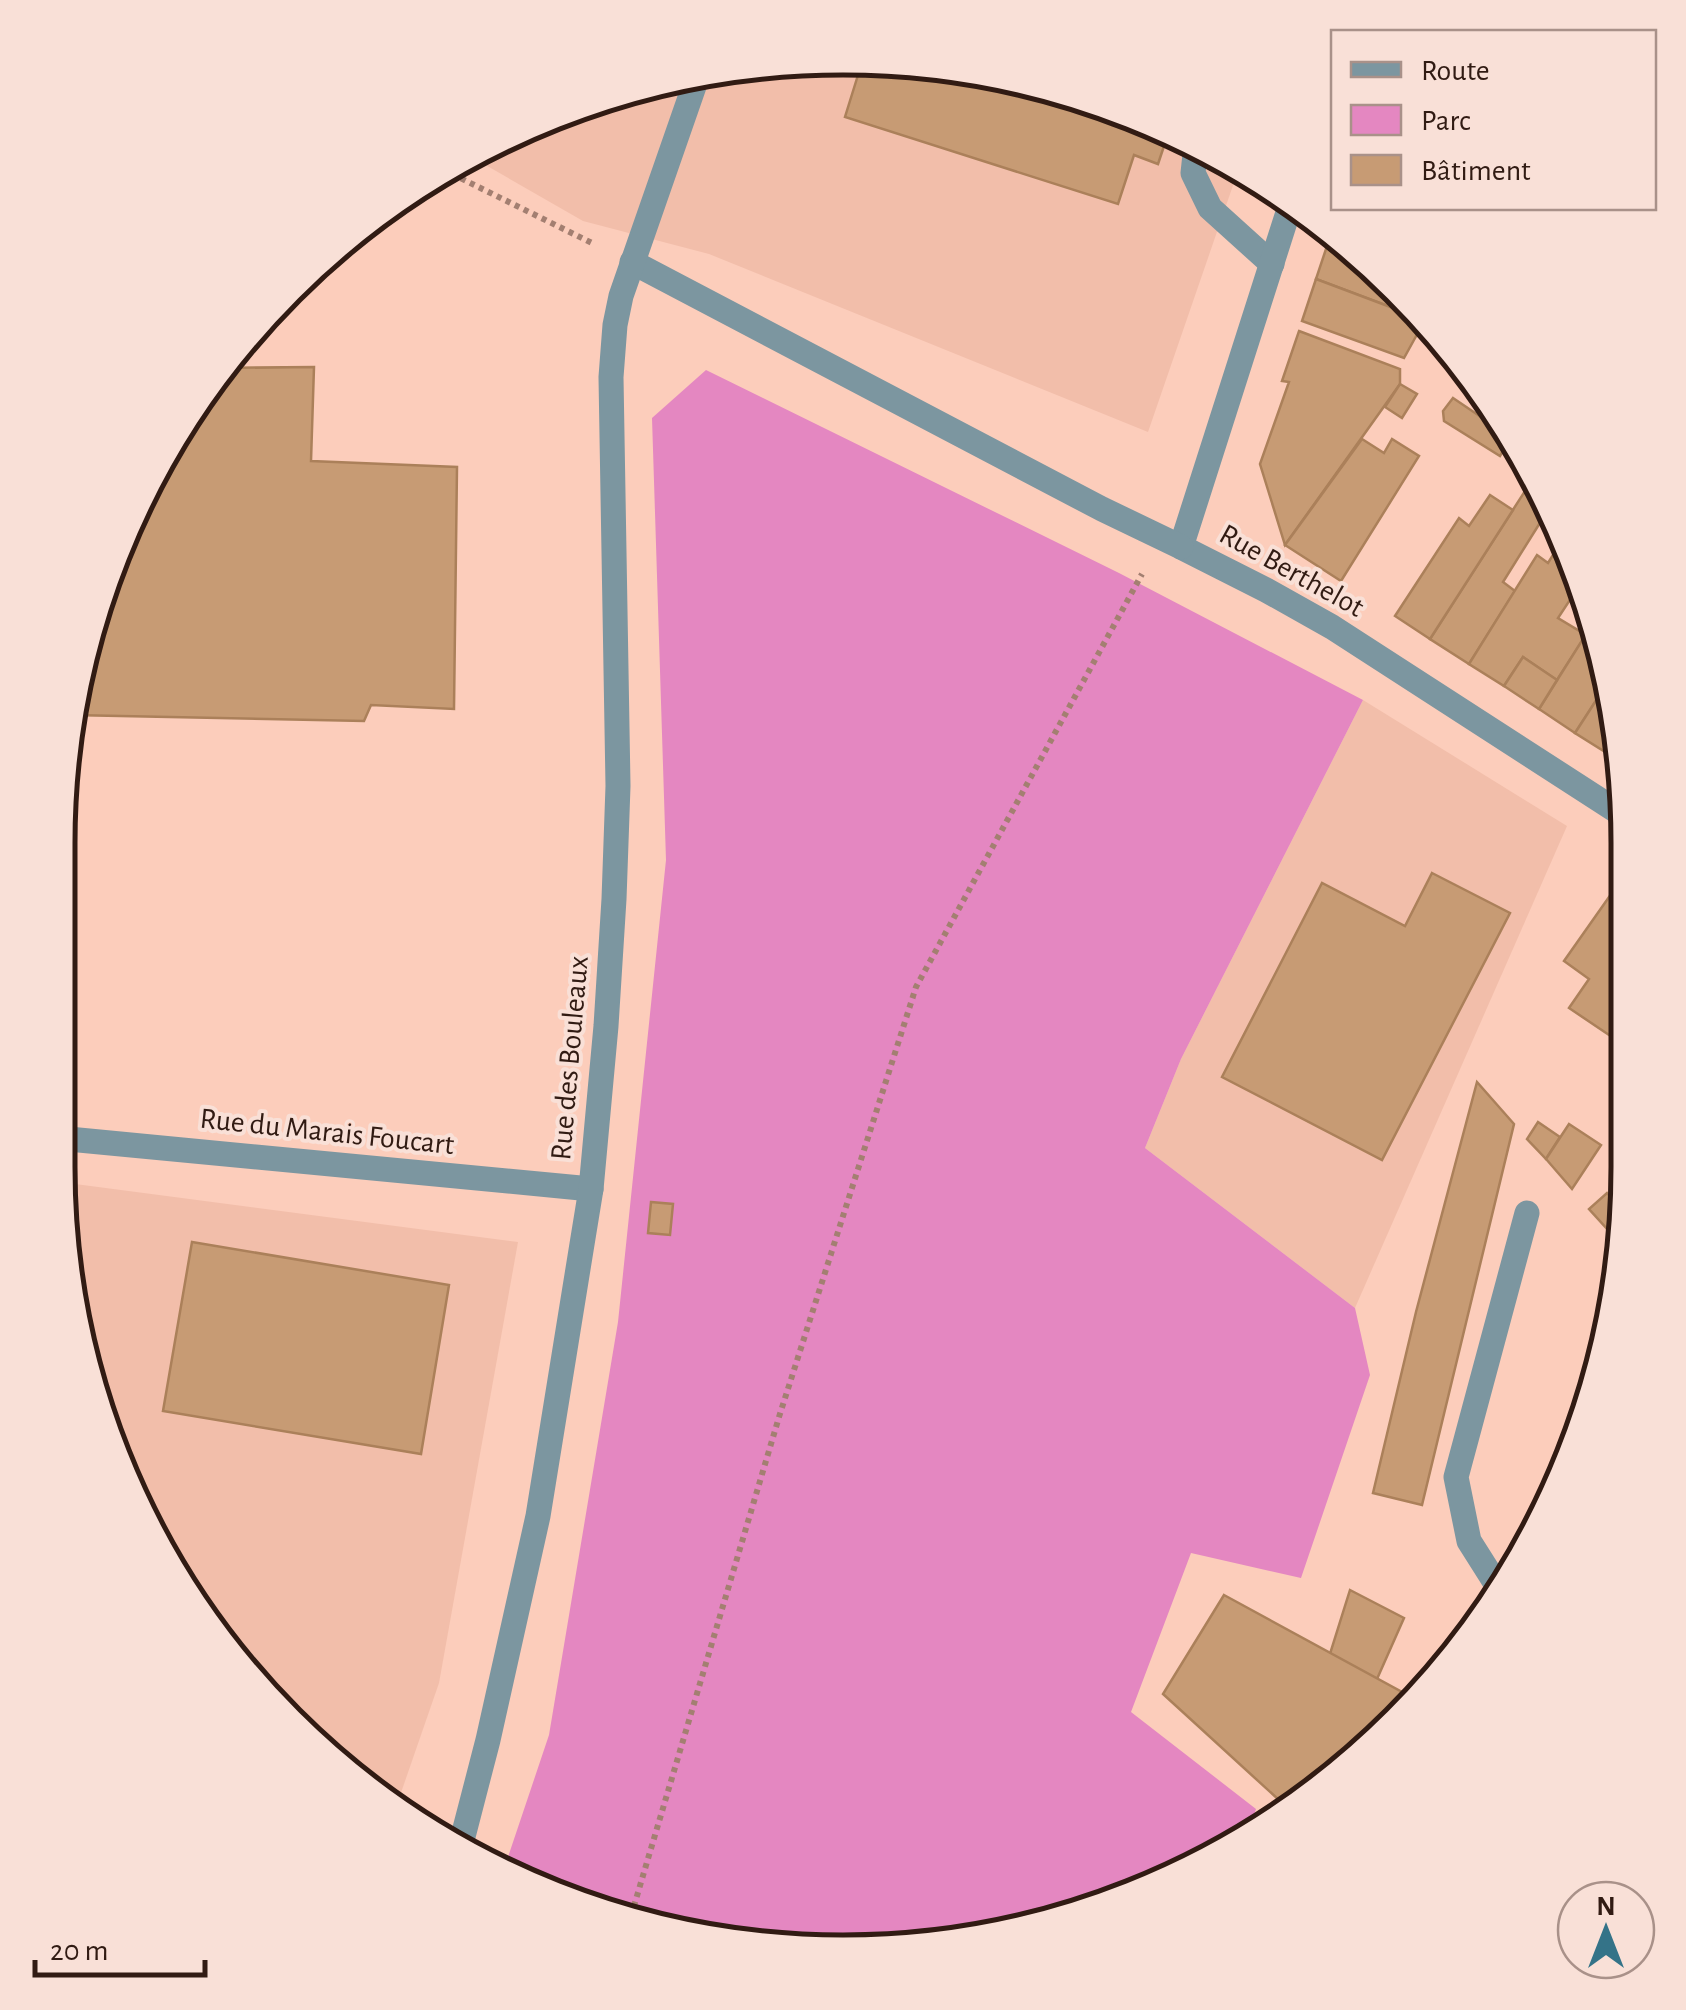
<svg xmlns="http://www.w3.org/2000/svg" width="1686" height="2010" font-family="'Alegreya Sans',sans-serif">
<style>
.built{fill:#f2beaa}
.green{fill:#e487c1}
.building{fill:#c79b74;stroke:#ab805a;stroke-width:2.5}
.lines{fill:none;stroke-linecap:round;stroke-linejoin:round}
.path{stroke:#a37f71;stroke-width:6;stroke-dasharray:5 5;stroke-linecap:butt}
.lane{stroke:#7c96a0;stroke-width:25}
.street{stroke:#7c96a0;stroke-width:25}
.labels{text-anchor:middle;stroke-width:8;stroke-linejoin:round;paint-order:stroke}
.street-label{font-size:30px;fill:#311b13;stroke:#f9e0d7}
.rim{fill:none;stroke:#311b13;stroke-width:5}
</style>
<rect width="100%" height="100%" fill="#fccdbb"/>
<g class="built">
<path d="M844 58 997 73 1144 118 1239 168 1148 432 709 254 583 221 475 159 543 117 690 72Z"/>
<path d="M1363 700 1567 826 1355 1308 1145 1148 1181 1059Z"/>
<path d="M60 1182 518 1242 439 1683 395 1810 252 1684 139 1515 84 1370Z"/>
</g>
<path class="green" d="M706 370 1119 573 1363 700 1181 1059 1145 1148 1355 1308 1370 1375 1301 1578 1191 1553 1131 1712 1256 1809 1247 1837 1143 1893 946 1946H741L543 1893 503 1872 549 1735 618 1322 666 860 652 418Z"/>
<g class="building">
<path d="M863 59 997 73 1144 118 1169 131 1158 164 1134 155 1118 204 845 117Z"/>
<path d="M1328 243 1360 256 1399 288 1425 320 1316 279Z"/>
<path d="M1316 279 1425 320 1404 358 1302 321Z"/>
<path d="M1299 331 1400 369V384L1285 545 1260 464 1289 382 1282 381Z"/>
<path d="M314 367 311 461 457 467 454 709 371 705 364 721 72 715 138 496 218 368Z"/>
<path d="M1400 384 1417 394 1402 418 1385 407Z"/>
<path d="M1453 398 1487 421 1496 407 1512 437 1500 456 1444 421 1443 411Z"/>
<path d="M1362 439 1384 453 1392 439 1419 456 1341 581 1285 545Z"/>
<path d="M1534 477 1553 512 1547 520 1543 518 1503 582 1515 591 1469 664 1430 639Z"/>
<path d="M1490 495 1513 510 1430 639 1395 616 1459 518 1469 526Z"/>
<path d="M1565 536 1581 583 1558 618 1586 635 1557 680 1523 657 1504 686 1469 664 1537 555 1548 563Z"/>
<path d="M1593 623 1610 679 1575 733 1539 709Z"/>
<path d="M1523 657 1557 680 1539 709 1504 686Z"/>
<path d="M1610 679 1613 689 1620 757 1618 760 1575 733Z"/>
<path d="M1432 873 1510 913 1382 1160 1222 1077 1322 883 1405 926Z"/>
<path d="M1621 880 1628 885V1039L1624 1045 1569 1008 1589 979 1564 961Z"/>
<path d="M1477 1082 1514 1124 1422 1505 1373 1493 1416 1312Z"/>
<path d="M1538 1122 1560 1137 1546 1159 1527 1139Z"/>
<path d="M1569 1124 1601 1145 1572 1189 1546 1159Z"/>
<path d="M1607 1193 1627 1216 1623 1239 1619 1242 1589 1209Z"/>
<path d="M651 1202 673 1204 670 1235 648 1233Z"/>
<path d="M192 1242 449 1285 421 1454 163 1411Z"/>
<path d="M1350 1590 1404 1618 1377 1679 1330 1654Z"/>
<path d="M1224 1595 1413 1698 1397 1723 1291 1811 1163 1694Z"/>
</g>
<g class="lines">
<g class="path">
<path d="M452 174 594 244"/>
<path d="M631 1916 779 1417 916 987 1142 574"/>
</g>
<g class="lane">
<path d="M1196 145 1193 173 1210 208 1272 264"/>
<path d="M1500 1590 1469 1541 1456 1477 1527 1213"/>
</g>
<g class="street">
<path d="M1292 200 1181 547 1266 590 1332 627 1626 817"/>
<path d="M632 262 1102 509 1181 547"/>
<path d="M58 1138 591 1189"/>
<path d="M460 1848 488 1740 538 1516 583 1238 591 1189 606 1026 614 899 618 786 611 377 615 325 621 296 699 72"/>
</g>
</g>
<g class="labels">
<g class="street-label">
<text transform="translate(1292 570) rotate(29)" y="10">Rue Berthelot</text>
<text transform="translate(569 1058) rotate(-85)" y="10">Rue des Bouleaux</text>
<text transform="translate(327 1131) rotate(6)" y="10">Rue du Marais Foucart</text>
</g>
</g>
<path d="M0 0H1686V2010H0ZM843 75H843A768 768 0 0 1 1611 843V1167A768 768 0 0 1 843 1935H843A768 768 0 0 1 75 1167V843A768 768 0 0 1 843 75Z" fill="#f9e0d7" fill-rule="evenodd"/>
<path class="rim" d="M843 75H843A768 768 0 0 1 1611 843V1167A768 768 0 0 1 843 1935H843A768 768 0 0 1 75 1167V843A768 768 0 0 1 843 75Z"/>
<rect x="1331" y="30" width="325" height="180" fill="#f9e0d7" stroke="#a99189" stroke-width="2.5"/>
<rect x="1351" y="62" width="50" height="15" fill="#7c96a0" stroke="#a99189" stroke-width="2.5"/>
<text x="1421" y="80" font-size="30" fill="#311b13">Route</text>
<rect x="1351" y="105" width="50" height="30" fill="#e487c1" stroke="#a99189" stroke-width="2.5"/>
<text x="1421" y="130" font-size="30" fill="#311b13">Parc</text>
<rect x="1351" y="155" width="50" height="30" fill="#c79b74" stroke="#a99189" stroke-width="2.5"/>
<text x="1421" y="180" font-size="30" fill="#311b13">Bâtiment</text>
<g transform="translate(1606 1930)"><circle r="48" fill="#f9e0d7" stroke="#a99189" stroke-width="2.5"/>
<path d="M0-8L18 38L0 25L-18 38Z" fill="#347388"/>
<text y="-15" font-size="28" font-weight="bold" text-anchor="middle" fill="#311b13">N</text>
</g>
<path d="M35 1960v15h170v-15" fill="none" stroke="#311b13" stroke-width="5"/>
<text x="50" y="1960" font-size="30" fill="#311b13" stroke="#f9e0d7" stroke-width="8" paint-order="stroke">20 m</text>
</svg>
